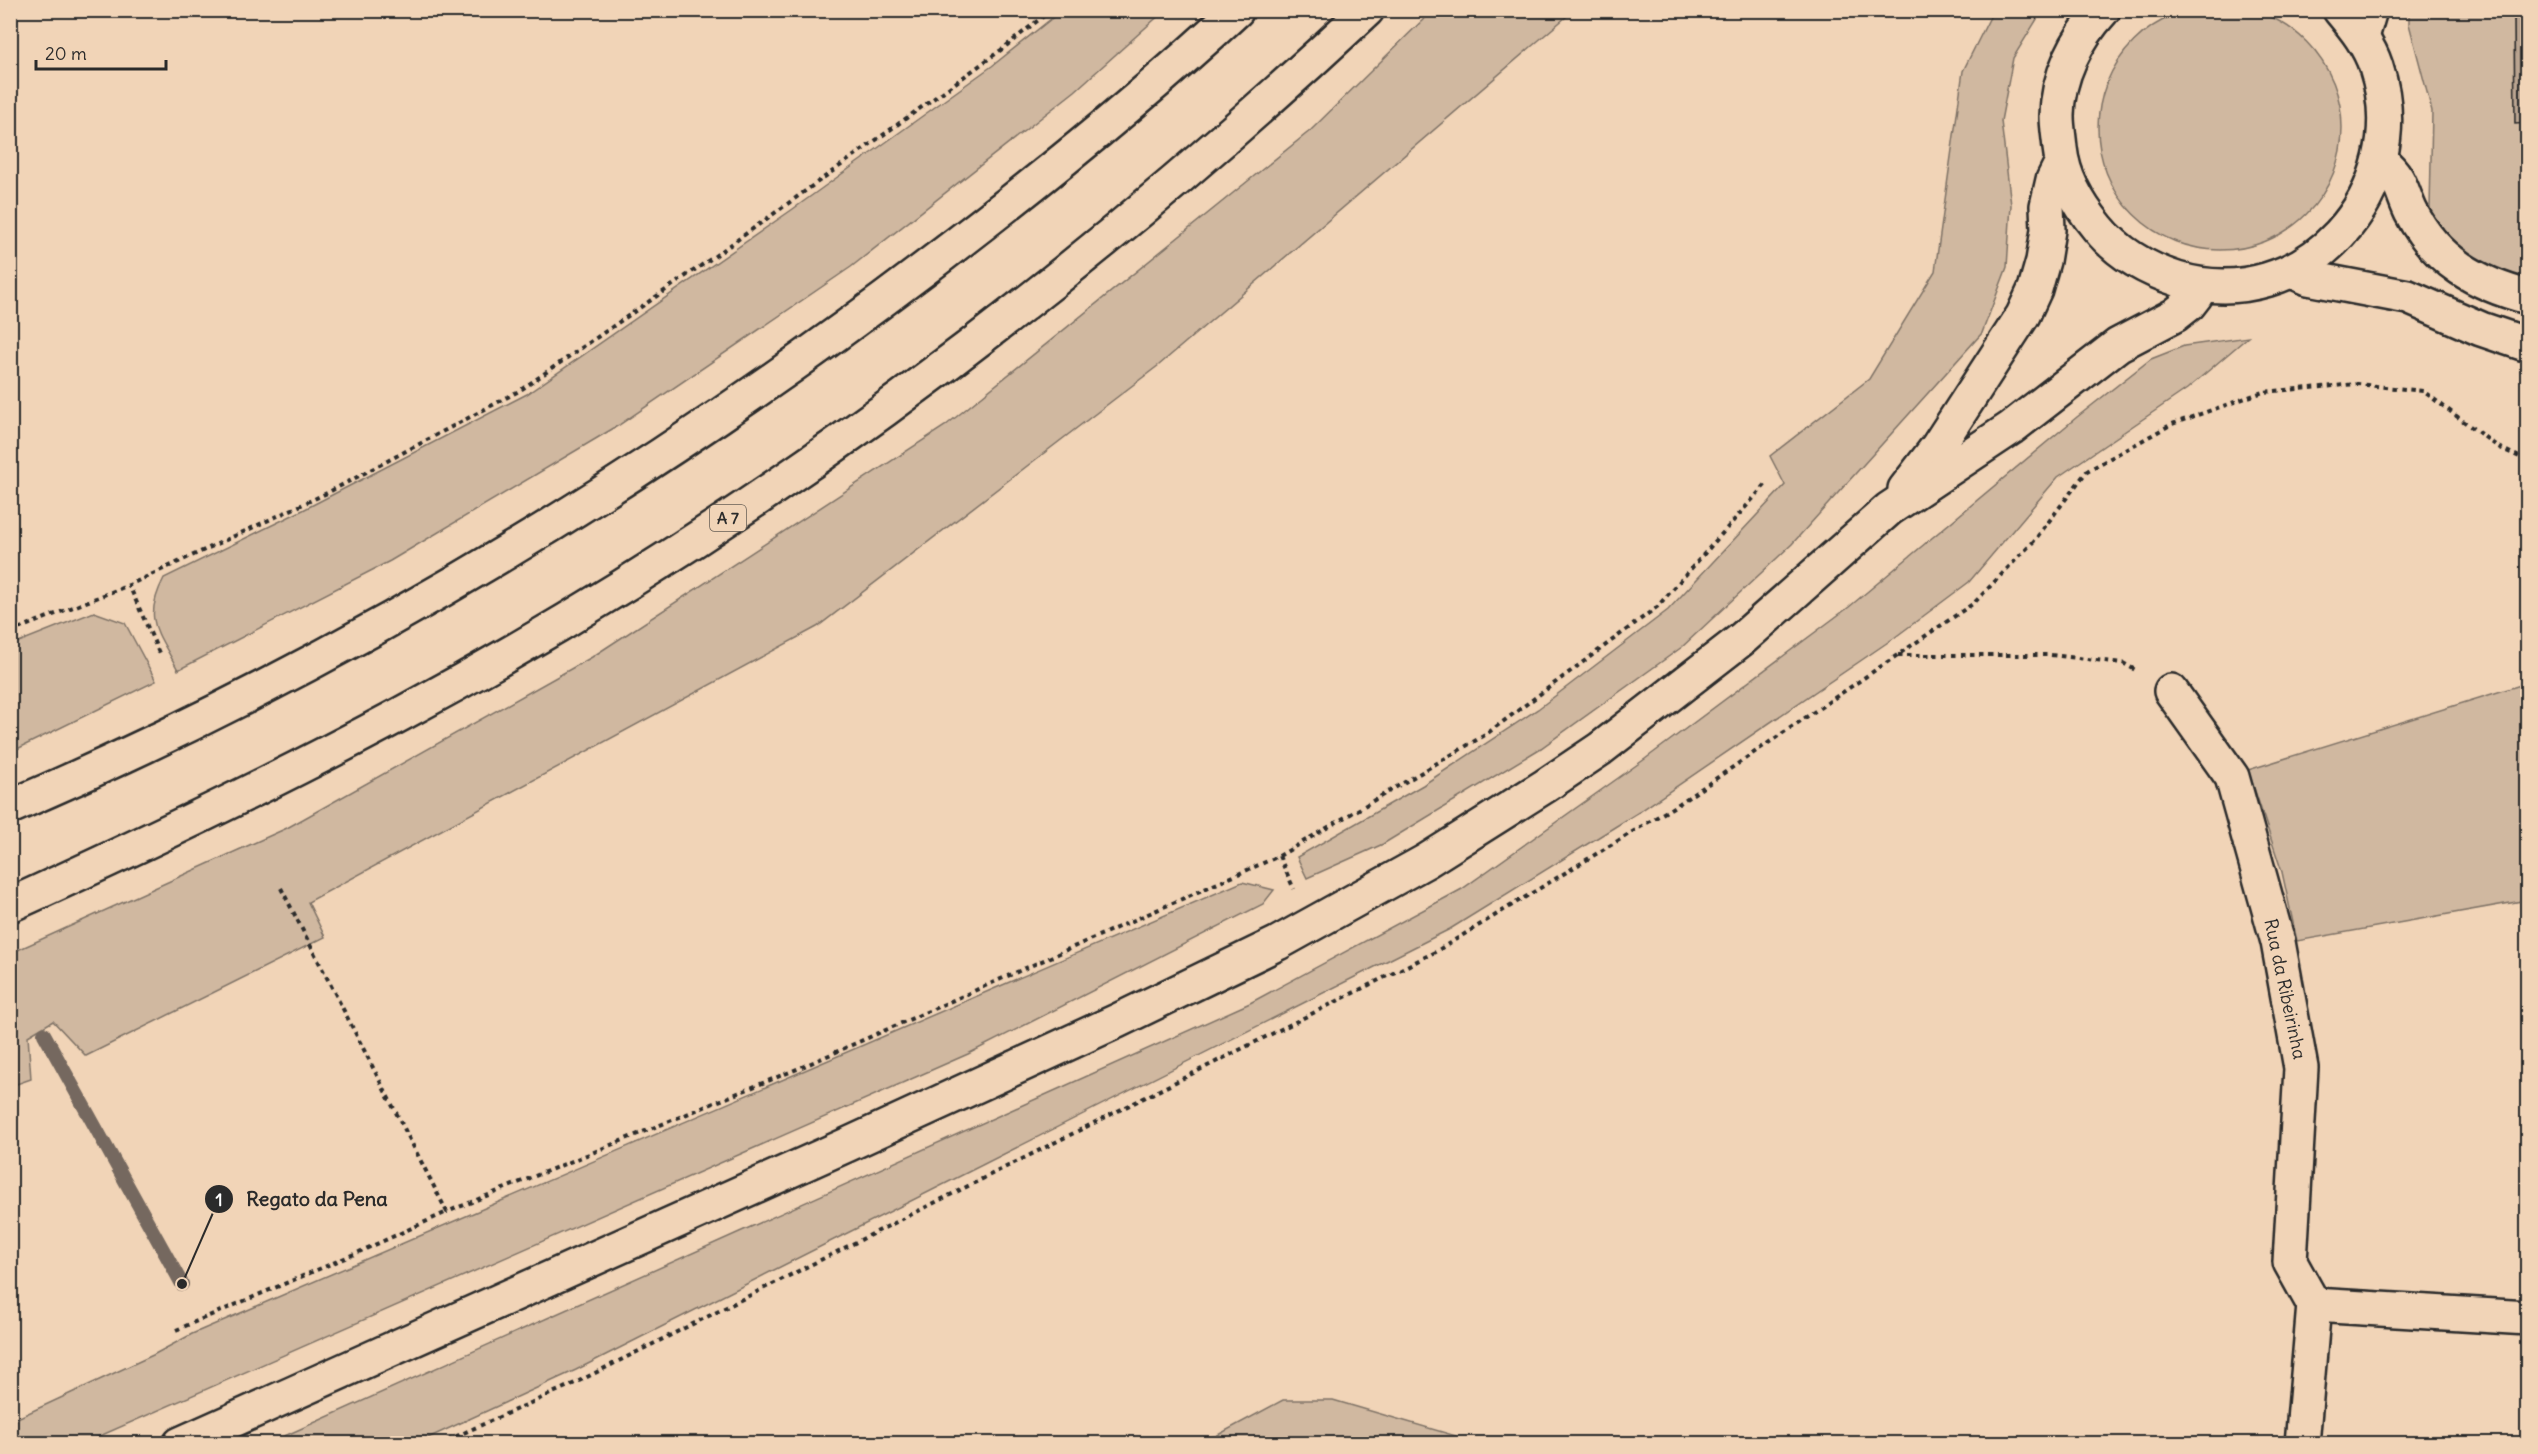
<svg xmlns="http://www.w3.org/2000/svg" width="2538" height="1454" font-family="Delius,sans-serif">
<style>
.green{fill:#d0b8a0;stroke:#7e7266;stroke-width:1.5}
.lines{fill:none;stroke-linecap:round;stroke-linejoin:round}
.stream{stroke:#74685e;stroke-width:14}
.building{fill:#baa490;stroke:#2b2b2b;stroke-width:1.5}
.minor-casing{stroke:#2b2b2b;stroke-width:38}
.highway-casing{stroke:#2b2b2b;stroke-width:38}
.path{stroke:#2b2b2b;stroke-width:4;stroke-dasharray:4.5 4.5;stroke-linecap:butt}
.minor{stroke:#f1d4b7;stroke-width:33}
.highway{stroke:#f1d4b7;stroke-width:33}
.labels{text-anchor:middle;stroke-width:4.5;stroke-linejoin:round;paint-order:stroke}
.shield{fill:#f1d4b7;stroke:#665e55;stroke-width:1.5}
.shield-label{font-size:16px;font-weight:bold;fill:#2b2b2b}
.street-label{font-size:18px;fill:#2b2b2b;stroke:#f1d4b7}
.leader{fill:none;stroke:#2b2b2b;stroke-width:2}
.callout-dot{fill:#2b2b2b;stroke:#f1d4b7;stroke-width:2}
.mark-label{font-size:18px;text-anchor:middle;font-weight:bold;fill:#fff}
.callout-label{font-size:20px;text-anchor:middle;font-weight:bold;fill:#2b2b2b;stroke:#f1d4b7;stroke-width:4.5;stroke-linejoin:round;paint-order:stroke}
</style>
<rect width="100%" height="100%" fill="#f1d4b7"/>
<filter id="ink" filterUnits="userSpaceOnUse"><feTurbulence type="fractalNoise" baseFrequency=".0167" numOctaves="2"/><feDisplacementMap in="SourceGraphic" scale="12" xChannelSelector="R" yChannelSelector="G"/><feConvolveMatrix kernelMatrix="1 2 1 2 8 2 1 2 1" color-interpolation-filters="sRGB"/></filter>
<g filter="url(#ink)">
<g class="green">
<circle cx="2220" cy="128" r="122"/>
<path d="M1433 10 1573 11 1159 365 817 627 308 902 325 937 86 1056 53 1021 28 1036 31 1079 11 1086V953L287 828 592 657 945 426 1311 130Z"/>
<path d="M1061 11H1164L1075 91 851 267 619 425 390 561 178 670C158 631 142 621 164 578L303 510 527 394 793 209 992 66Z"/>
<path d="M1993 11H2042L2013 58 2001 121 2011 205 2007 267 1982 333 1792 544 1682 647 1541 748 1383 844 1307 878 1297 857 1423 785 1538 709 1668 610 1785 485 1770 456 1869 379 1935 271 1963 71Z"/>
<path d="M2409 11H2514L2515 123H2527V280L2501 279 2456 252 2430 210 2432 111 2409 24Z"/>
<path d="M2248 337 2187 389 2058 477 1969 582 1894 638 1639 812 1450 929 576 1370 417 1443H269L1250 1003 1462 889 1645 759 1849 607 2077 417 2151 359 2184 346Z"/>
<path d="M94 612 125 623 156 681 11 752V645Z"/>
<path d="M2527 683V900L2297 941 2282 872 2248 770Z"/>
<path d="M1242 882 1274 890 1263 904 968 1054 84 1443H11V1421L153 1355 192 1334Z"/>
<path d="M1283 1400H1333L1456 1436V1443H1174L1216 1436Z"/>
</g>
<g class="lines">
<path class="stream" d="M44 1034 182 1284"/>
</g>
<path class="building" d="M2514 10H2528V123L2515 124Z"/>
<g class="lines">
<g class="minor-casing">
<g id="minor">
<path d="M2103 10C2077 38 2057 77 2057 116 2057 126 2059 137 2060 148 2063 178 2079 205 2098 228 2119 254 2146 269 2177 279 2304 317 2417 192 2376 67 2369 45 2355 28 2340 10"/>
<path d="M2381 161C2402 178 2401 191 2411 212 2436 261 2477 284 2528 297"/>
<path d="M2292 271 2308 278 2408 297 2481 329 2528 345"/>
<path d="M1905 489 1938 446 2023 315 2035 289 2043 261 2048 230 2047 206 2053 180 2062 162"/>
<path d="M2171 691 2232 777 2278 942 2301 1068 2290 1262 2314 1305"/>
<path d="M2314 1305 2528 1318"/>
<path d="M180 1444 849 1144 1117 1021 1278 943 1426 861 1545 786 1600 749 1742 639 1889 509 2011 428 2118 345 2175 315 2189 304 2196 295 2198 285"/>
<path d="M2302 1444 2314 1305"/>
</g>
</g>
<g class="highway-casing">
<g id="highway">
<path d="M2362 37 2370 10"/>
<path d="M10 807C336 667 642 483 924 269 1032 187 1137 103 1237 10"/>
<path d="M10 905C142 845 273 783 401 714 754 525 1074 284 1367 10"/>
</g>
</g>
<g class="path">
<path d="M10 632 129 585"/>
<path d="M159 653 129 585 327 493 519 391 715 256 1001 50 1051 10"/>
<path d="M1898 655H2050L2123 663 2137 671"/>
<path d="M1279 856 1485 735 1657 607 1766 484"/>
<path d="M281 888 447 1212 802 1067 1279 856 1294 889"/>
<path d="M176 1330 359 1252 447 1212"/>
<path d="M439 1444 575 1383 1435 952 1680 803 1974 603 2034 541 2087 471 2172 424 2263 392 2357 384 2423 391 2498 447 2528 461"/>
</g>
<use href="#minor" class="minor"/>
<use href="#highway" class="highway"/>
</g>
</g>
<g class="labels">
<rect class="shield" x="710" y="505" width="36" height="26" rx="4.5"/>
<g class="shield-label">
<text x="728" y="524">A 7</text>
</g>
<g class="street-label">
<text transform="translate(2285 989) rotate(78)" y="6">Rua da Ribeirinha</text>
</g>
</g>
<path class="leader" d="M182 1284L219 1199"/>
<g class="callout-dot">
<circle cx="182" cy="1284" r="6"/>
<circle cx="219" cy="1199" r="15"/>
</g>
<g class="mark-label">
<text x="219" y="1206">1</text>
</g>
<g class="callout-label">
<text x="317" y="1206">Regato da Pena</text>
</g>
<rect width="2538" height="1454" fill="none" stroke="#f1d4b7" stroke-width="36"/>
<rect x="18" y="18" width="2502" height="1418" fill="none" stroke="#2b2b2b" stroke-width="2" filter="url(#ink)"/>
<path d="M36 60v9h130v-9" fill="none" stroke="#2b2b2b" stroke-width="3"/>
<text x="45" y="60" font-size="18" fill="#2b2b2b" stroke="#f1d4b7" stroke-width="4.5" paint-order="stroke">20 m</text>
</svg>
